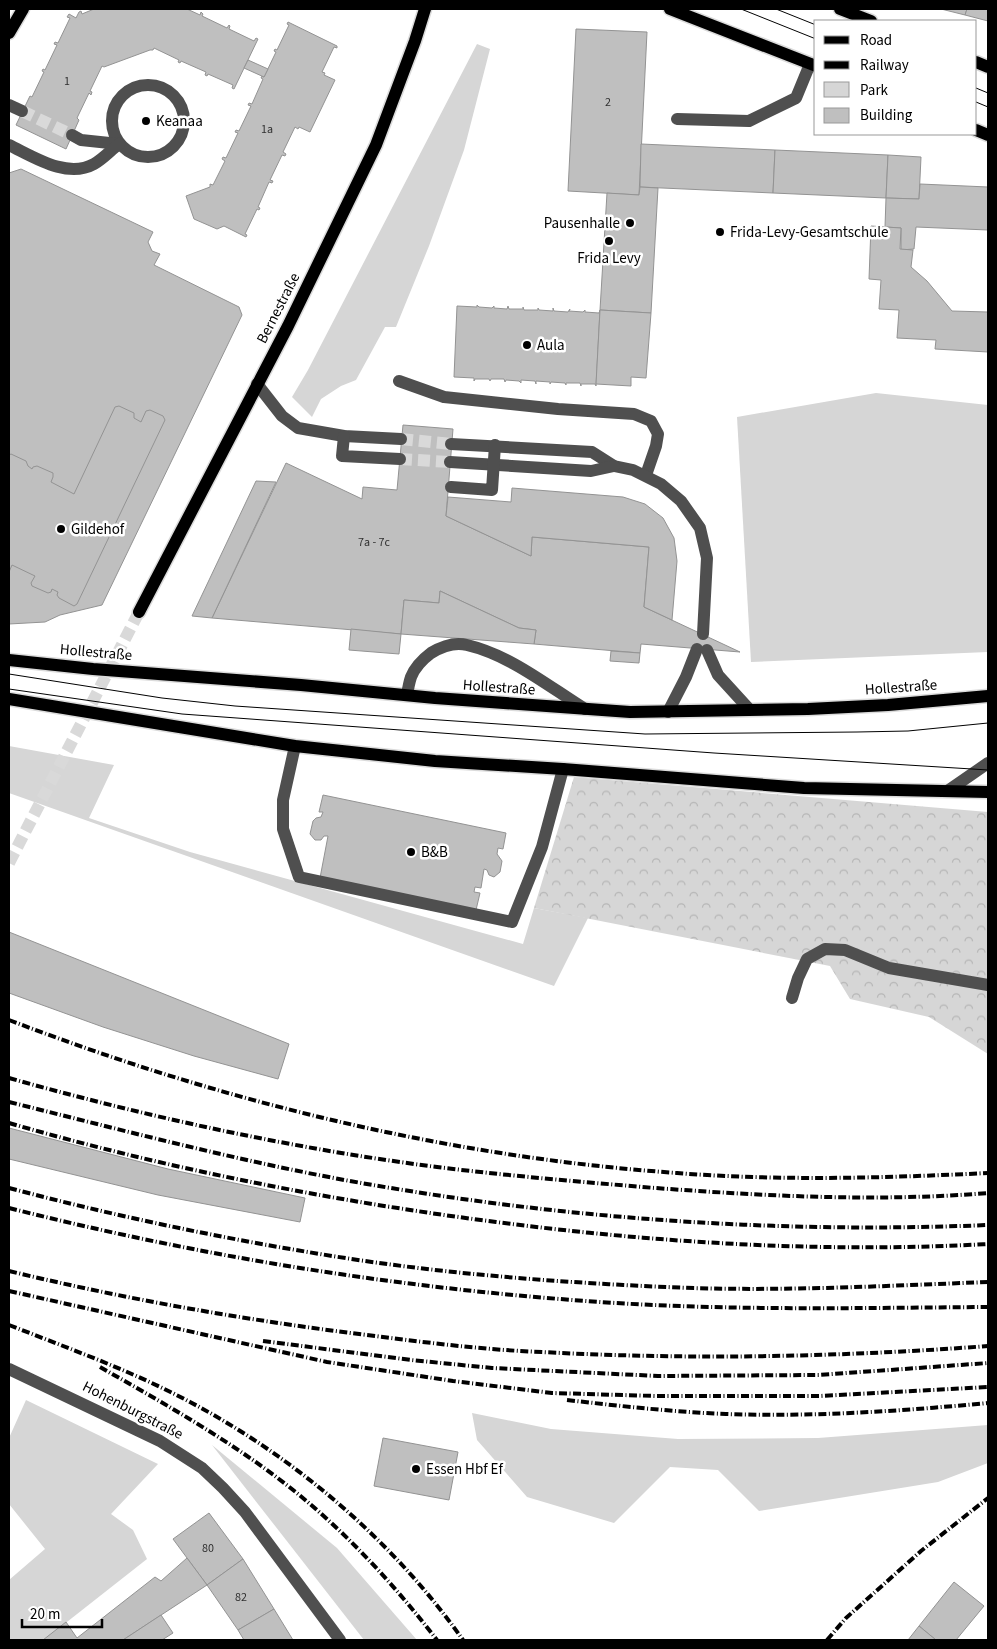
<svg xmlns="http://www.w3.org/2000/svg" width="997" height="1649" font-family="'Source Sans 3',sans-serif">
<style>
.green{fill:#d6d6d6}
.forest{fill:url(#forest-crowns)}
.building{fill:#bfbfbf;stroke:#939393}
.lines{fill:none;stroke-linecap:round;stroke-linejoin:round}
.minor-tunnel{stroke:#d9d9d9;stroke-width:12;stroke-dasharray:12 6;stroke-linecap:butt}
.major-tunnel{stroke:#d9d9d9;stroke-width:12;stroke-dasharray:12 6;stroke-linecap:butt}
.major-casing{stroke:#dbdbdb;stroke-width:15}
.minor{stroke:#4f4f4f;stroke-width:12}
.major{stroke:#000;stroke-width:12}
.tram{stroke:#000;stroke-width:1}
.rail{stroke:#000;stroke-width:4;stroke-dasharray:8 2.5 1 2.5;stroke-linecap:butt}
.poi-dot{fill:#000;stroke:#fff;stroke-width:2}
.labels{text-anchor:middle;stroke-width:5;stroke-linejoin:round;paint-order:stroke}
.number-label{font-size:12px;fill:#303030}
.poi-label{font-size:15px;fill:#000;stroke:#fff;text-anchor:start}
.street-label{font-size:15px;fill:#000;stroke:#fff}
</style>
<defs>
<pattern id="forest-crowns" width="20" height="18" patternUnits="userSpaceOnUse" patternTransform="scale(1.25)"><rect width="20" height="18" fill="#d6d6d6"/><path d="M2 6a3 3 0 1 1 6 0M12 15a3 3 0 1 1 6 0" fill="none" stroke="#b6b6b6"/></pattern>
</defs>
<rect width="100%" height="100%" fill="#fff"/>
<g class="green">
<path d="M477 44 490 49 464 150 429 246 396 327H385L356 380 341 386 321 399 312 417 292 397 308 370Z"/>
<path d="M876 393 988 405V652L751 662 737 417Z"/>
<path d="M9 746 114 765 89 818 190 852 523 944 534 908 588 918 554 986 9 793Z"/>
<path d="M26 1400 158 1464 111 1514 133 1530 147 1559 44 1640H9V1580L45 1549 9 1504V1438Z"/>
<path d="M472 1413 551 1429 678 1439 818 1438 988 1425V1463L938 1482 759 1511 718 1470 670 1467 614 1523 527 1497 477 1440Z"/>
<path d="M212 1445 337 1548 417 1640H364Z"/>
</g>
<path class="forest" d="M574 777 988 812V1054L929 1017 850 999 830 966 534 908Z"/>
<g class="building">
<path d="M94 9H187L200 15 201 12 203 14 202 16 227 28 229 25 230 26 229 29 254 41 256 38 258 39 234 89 232 88 233 85 208 74 207 76 205 75 206 72 181 61 180 63 178 62 179 60 154 48 153 50H150L104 67 102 66 90 91 92 92 91 95 89 93 77 118 79 120 66 149 16 125 29 98 30 96 32 97 44 72 42 71 43 69 45 70 57 45 54 44 55 42 58 43 70 18 67 17 69 14 76 18 79 12 81 11 82 14Z"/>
<path d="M941 9H967L965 15Z"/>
<path d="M967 9H988V21L965 15Z"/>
<path d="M288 22 337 46V48L334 47 322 72 325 73 324 75 335 80 310 132 299 127 298 129 295 127 283 152 286 154 285 156 282 155 270 180 273 181 272 183 269 182 258 207 260 208 259 210 257 209 245 234 247 235 246 237 224 226 217 229 194 219 186 196 210 187V184L213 185 225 161 222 159 223 157 226 158 238 133 235 132 236 130 239 131 251 106 248 105 249 103 252 104 263 79 261 78 262 76 264 77 276 52 274 51 275 49 277 50 289 25 287 24Z"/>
<path d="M576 29 647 32 639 195 568 191Z"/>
<path d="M248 60 268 69 264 77 244 68Z"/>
<path d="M641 144 775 150 773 193 640 187Z"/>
<path d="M775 150 888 155 886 198 773 193Z"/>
<path d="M888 155 921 157 919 199 886 198Z"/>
<path d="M21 169 153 232 148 242 152 251 160 254 154 265 239 307 242 315 102 605 60 615 45 622 9 624V173Z"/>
<path d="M920 184 988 187V230L916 227 914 249 901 250V228L885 227 886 198 919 199Z"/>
<path d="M640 187 658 188 651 313 600 310 607 193 639 195Z"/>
<path d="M871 226 901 228 900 249 913 250 911 267 927 281 952 311 988 312V352L935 349 936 340 897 338 899 310 879 309 881 280 869 279Z"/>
<path d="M477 305 479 307 492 308 494 306V308L507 309 508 306 509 309H523V307L524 310H538V308L539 310 553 311V308L554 311 568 312 570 309 569 311 583 312 585 310V312L599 313 600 310 596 386 595 384H581V386L580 383H566V385L565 383 551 382 550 384V382L536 381V384L535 381 521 380V383L519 381 506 380 505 382 504 379H491L490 381 489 379H475L474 381V378L454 377 457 306 477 307Z"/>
<path d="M600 310 651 313 646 378 631 377V386L596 384Z"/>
<path d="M119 406 134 413V418L141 422 146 411 150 410 163 416 165 420 77 604 74 606 59 598 57 595 58 592 52 589 51 592 48 593 32 586 31 583 35 576 12 565 9 572V455L11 454 26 461 28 466 32 469 33 467 37 466 53 473V477L51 482 74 494 115 407Z"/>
<path d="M403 425 453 429 446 516 531 556 532 537 649 547 644 607 740 652 641 644 640 653 534 644 536 630 519 628 440 591 439 603 404 600 401 634 212 618 286 463 362 499 363 487 397 490Z"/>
<path d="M256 481 276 482 212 618 192 616Z"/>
<path d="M512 488 623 497 645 504 663 518 674 538 677 561 672 620 644 607 649 547 532 537 531 556 446 516 448 497 511 502Z"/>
<path d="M440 591 519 628 536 630 534 644 401 634 404 600 439 603Z"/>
<path d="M351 629 401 634 399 654 349 650Z"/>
<path d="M611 651 640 653 639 663 610 661Z"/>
<path d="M323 795 506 833 503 849 498 848 497 854 502 861 500 872 494 877 489 875 487 870 484 869 481 888 475 887 474 892 480 893 476 910 320 878 328 836H324L321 840H315L310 834 313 821 316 818 321 817 323 812H319Z"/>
<path d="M9 932 289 1044 278 1079 194 1056 103 1027 9 993Z"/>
<path d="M9 1128 168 1169 305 1198 300 1222 158 1195 9 1159Z"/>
<path d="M383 1438 458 1452 449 1500 374 1486Z"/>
<path d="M209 1513 243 1559 207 1585 173 1539Z"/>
<path d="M187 1558 207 1585 123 1640H43L66 1622 77 1638 155 1577 161 1581Z"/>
<path d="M243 1559 274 1609 238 1630 207 1585Z"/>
<path d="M954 1582 984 1606 956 1640H936L919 1626Z"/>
<path d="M274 1609 293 1640H244L238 1630Z"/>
<path d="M161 1615 173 1633 162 1640H123Z"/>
<path d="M919 1626 936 1640H908Z"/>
</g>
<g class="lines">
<g class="minor-tunnel">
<path d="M22 111 72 135"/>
<path d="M401 439 451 444"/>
<path d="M400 459 450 462"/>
</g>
<path class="major-tunnel" d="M9 863 139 612"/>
<g class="major-casing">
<g id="major">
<path d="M670 9 816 66"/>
<path d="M840 9 871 21"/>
<path d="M9 33 23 9"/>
<path d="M976 62 988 67"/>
<path d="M976 130 988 135"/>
<path d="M139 612 288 326 376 145 415 41 425 9"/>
<path d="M9 660 93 669 301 685 435 698 630 712 808 709 888 705 988 696"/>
<path d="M9 699 295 746 435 761 563 769 804 788 988 792"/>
</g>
</g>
<g class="minor">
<circle cx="148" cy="121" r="36"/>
<path d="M9 105 22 111"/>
<path d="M677 119 749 121 796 98 810 64"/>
<path d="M72 135 81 140 119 144"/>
<path d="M9 145C34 157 67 179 94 164 103 159 111 150 119 144"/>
<path d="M399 381 444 397 558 409 634 414 651 421 658 434 656 446 646 475"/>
<path d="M257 384 282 416 298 428 344 436 401 439"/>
<path d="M344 436 342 456 400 459"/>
<path d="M451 444 592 452 614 466 633 470 661 484 681 501 700 528 707 558 703 634"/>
<path d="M450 462 591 471 614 466"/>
<path d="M451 487 492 490 495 445"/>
<path d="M707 650 718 675 749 709"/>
<path d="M407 695C408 689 409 683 411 677 415 667 423 659 431 653 441 647 455 642 467 645 510 655 548 686 585 709"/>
<path d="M668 712 686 677 697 649"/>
<path d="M295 746 283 800V829L299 877 512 922 542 847 563 769"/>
<path d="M949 790 988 763"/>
<path d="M792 998 798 978 807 959 825 949 845 950 889 968 988 985"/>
<path d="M9 1369 160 1441 202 1468 223 1488 245 1512 340 1640"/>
</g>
<use href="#major" class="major"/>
<g class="tram">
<path d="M741 9 816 39"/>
<path d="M776 9 816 25"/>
<path d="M976 88 988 93"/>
<path d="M976 102 988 107"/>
<path d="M9 674 162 698 235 706 645 734 857 732 908 731 988 723"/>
<path d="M9 689 182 714 714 753 988 770"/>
</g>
<g class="rail">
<path d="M9 1020C223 1102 448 1157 677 1173 781 1181 885 1178 988 1173"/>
<path d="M9 1078C147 1117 295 1149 437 1167 510 1176 583 1182 655 1188 766 1196 877 1202 988 1193"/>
<path d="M9 1102C118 1129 227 1158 339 1179 552 1218 771 1234 988 1225"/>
<path d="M9 1123C168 1169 332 1201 496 1222 659 1243 824 1253 988 1244"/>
<path d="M9 1188C111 1215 215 1237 320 1254 434 1273 550 1282 666 1287 773 1292 881 1286 988 1282"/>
<path d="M9 1208C199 1256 391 1287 586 1301 720 1311 854 1308 988 1307"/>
<path d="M9 1271C129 1300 251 1321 375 1336 430 1343 486 1350 542 1352 691 1360 840 1357 988 1346"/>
<path d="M9 1291 327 1362 453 1381 552 1393 656 1396H820L988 1387"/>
<path d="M9 1325C70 1349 132 1371 190 1402 296 1458 394 1542 463 1640"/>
<path d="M263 1341 411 1360 492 1368 658 1376 819 1375 988 1363"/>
<path d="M100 1367C172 1408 247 1450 310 1504 358 1545 399 1591 437 1640"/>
<path d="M567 1400C620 1406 673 1412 726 1414 814 1417 901 1411 988 1403"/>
<path d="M827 1640 846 1618 921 1551 988 1498"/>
</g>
</g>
<g class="poi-dot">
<circle cx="146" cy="121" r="5"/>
<circle cx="630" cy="223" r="5"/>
<circle cx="720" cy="232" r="5"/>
<circle cx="609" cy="241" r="5"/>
<circle cx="527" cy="345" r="5"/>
<circle cx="61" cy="529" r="5"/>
<circle cx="411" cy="852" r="5"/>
<circle cx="416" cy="1469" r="5"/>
</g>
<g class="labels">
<g class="number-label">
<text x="67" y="85">1</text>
<text x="608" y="106">2</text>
<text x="267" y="133">1a</text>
<text x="374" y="546">7a - 7c</text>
<text x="208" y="1552">80</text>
<text x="241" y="1601">82</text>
</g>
<g class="poi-label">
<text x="156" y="126">Keanaa</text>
<text x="620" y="228" text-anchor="end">Pausenhalle</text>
<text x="730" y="237">Frida-Levy-Gesamtschule</text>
<text x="609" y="263" text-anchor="middle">Frida Levy</text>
<text x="537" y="350">Aula</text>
<text x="71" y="534">Gildehof</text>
<text x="421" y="857">B&amp;B</text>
<text x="426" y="1474">Essen Hbf Ef</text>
</g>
<g class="street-label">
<text transform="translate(278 308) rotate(-63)" y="5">Bernestraße</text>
<text transform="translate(96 652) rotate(5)" y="5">Hollestraße</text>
<text transform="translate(499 687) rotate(4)" y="5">Hollestraße</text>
<text transform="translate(901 687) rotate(-4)" y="5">Hollestraße</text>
<text transform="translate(133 1410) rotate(27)" y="5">Hohenburgstraße</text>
</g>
</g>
<rect width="997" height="1649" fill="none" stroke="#000000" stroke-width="20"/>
<rect x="814" y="20" width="162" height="115" fill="#ffffff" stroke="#999999"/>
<rect x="824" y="36" width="25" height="8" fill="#000000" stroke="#999999"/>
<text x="860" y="45" font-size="15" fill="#000000">Road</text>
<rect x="824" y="61" width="25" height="8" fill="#000000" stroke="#999999"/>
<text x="860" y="70" font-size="15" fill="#000000">Railway</text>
<rect x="824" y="82" width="25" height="15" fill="#d6d6d6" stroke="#999999"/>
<text x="860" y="95" font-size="15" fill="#000000">Park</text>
<rect x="824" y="108" width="25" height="15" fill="#bfbfbf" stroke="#999999"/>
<text x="860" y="120" font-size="15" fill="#000000">Building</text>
<path d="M22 1619v8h80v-8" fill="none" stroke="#000000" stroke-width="2.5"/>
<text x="30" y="1619" font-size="15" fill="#000000" stroke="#ffffff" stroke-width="4" paint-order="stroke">20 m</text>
</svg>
